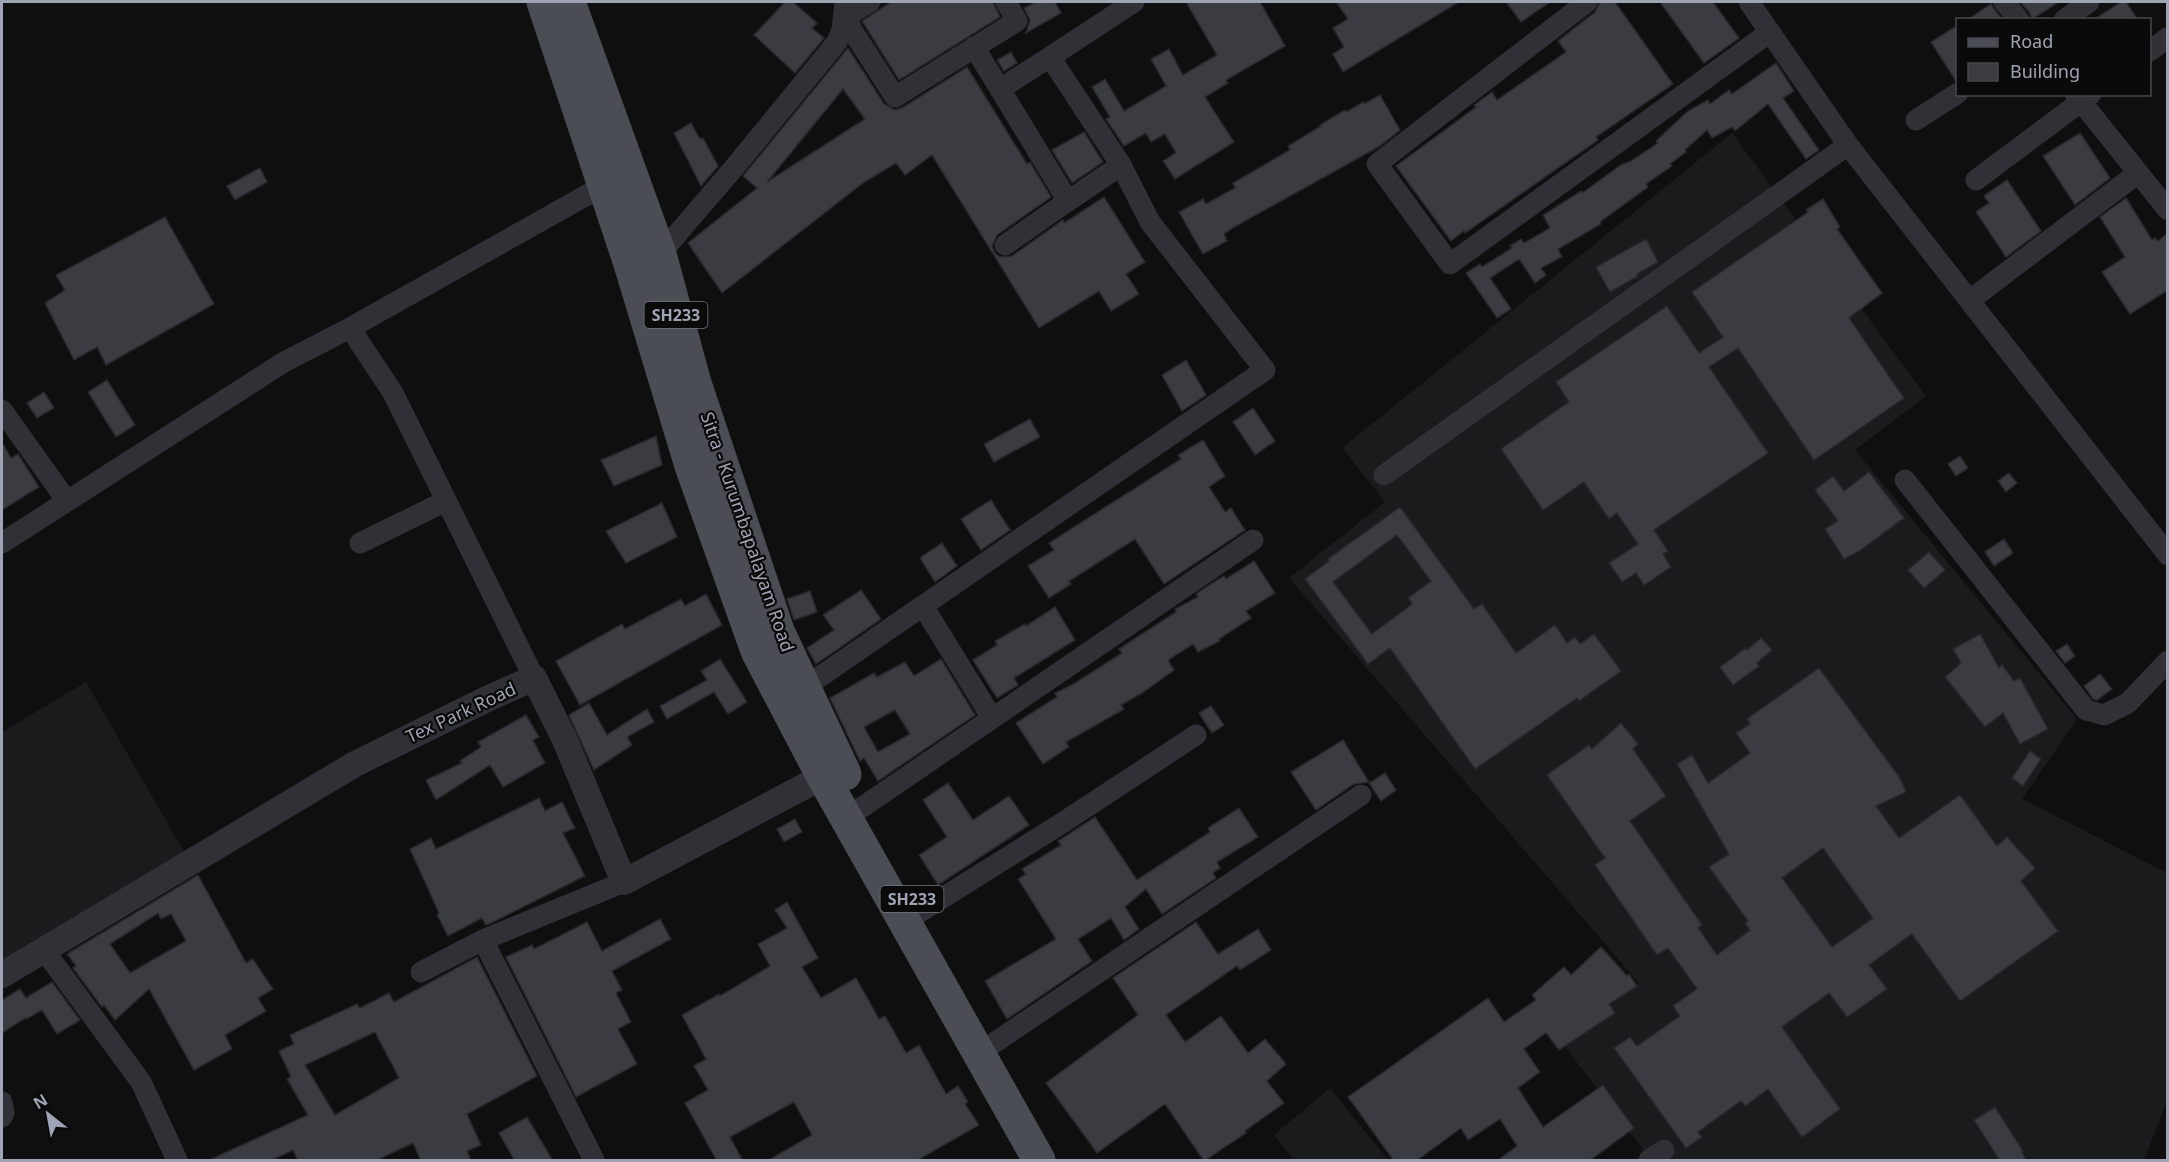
<svg xmlns="http://www.w3.org/2000/svg" width="2169" height="1162" font-family="'Noto Sans',sans-serif">
<style>
.built{fill:#1a1b1d}
.building{fill:#3b3c41;stroke:#29292d;stroke-width:1.5;fill-rule:evenodd}
.lines{fill:none;stroke-linecap:round;stroke-linejoin:round}
.minor{stroke:#303036;stroke-width:21}
.tertiary{stroke:#303036;stroke-width:26}
.primary{stroke:#4b4d55;stroke-width:33}
.labels{text-anchor:middle;stroke-width:4.5;stroke-linejoin:round;paint-order:stroke}
.shield{fill:#0a0a0b;stroke:#727681;stroke-width:1.5}
.shield-label{font-size:16px;font-weight:bold;fill:#9ea4b3}
.street-label{font-size:18px;fill:#9ea4b3;stroke:#0a0a0b}
</style>
<rect width="100%" height="100%" fill="#0f0f10"/>
<g class="built">
<path d="M1732 133 1926 396 1855 450 2077 719 2022 799 2167 873V1101L2144 1160H1651L1560 1040 1639 983 1289 578 1385 502 1342 448Z"/>
<path d="M86 682 190 862 2 974V732Z"/>
<path d="M1330 1088 1388 1160H1294L1274 1135Z"/>
</g>
<g class="building">
<path d="M785 2H793L817 23 812 28 824 38 795 73 754 35Z"/>
<path d="M891 2H993L1000 17 899 80 862 21Z"/>
<path d="M1036 2H1055L1061 13 1026 33 1030 20 1024 8Z"/>
<path d="M1186 2H1260L1285 46 1226 80 1228 83 1205 97 1234 142 1175 179 1163 161 1176 153 1165 134 1151 142 1146 133 1124 146 1106 119 1110 117 1092 87 1105 79 1124 111 1166 86 1151 59 1169 49 1183 75 1217 55Z"/>
<path d="M1336 2H1459L1343 72 1333 54 1344 47 1333 28 1348 19Z"/>
<path d="M1506 2H1550L1521 22Z"/>
<path d="M1600 2H1615L1673 84 1596 137 1598 140 1465 233 1464 231 1451 241 1396 166 1476 107 1474 105 1492 92 1497 100 1566 52 1558 41 1595 12Z"/>
<path d="M1660 2H1713L1739 38 1704 63Z"/>
<path d="M2020 2H2059L2032 19 2029 12Z"/>
<path d="M2121 2H2126L2138 20H2093Z"/>
<path d="M1991 4 2002 20H1967Z"/>
<path d="M1958 25V80L1956 81 1931 42Z"/>
<path d="M848 48 884 104 895 110 902 108 967 67 1027 164 1030 162 1051 197 997 235 992 246 995 253 1000 257 1012 256 1063 220 1064 223 1104 197 1145 262 1126 274 1139 294 1111 311 1099 291 1039 328 932 155 905 175 896 163 863 183 722 293 688 243 757 188 743 176ZM843 89 865 119 767 182Z"/>
<path d="M1011 52 1017 63 1004 71 997 60Z"/>
<path d="M1776 63 1794 91 1783 98 1819 150 1806 159 1768 104 1735 131 1732 127 1712 138 1707 130 1685 150 1686 152 1670 164 1672 166 1646 184 1648 187 1600 222 1601 224 1558 249 1562 257 1541 268 1546 275 1535 283 1519 259 1490 278 1511 309 1497 318 1466 273 1480 264 1482 267 1512 248 1510 246 1521 239 1524 243 1550 228 1543 215 1581 191 1582 193 1621 165 1631 161 1658 143 1656 141 1688 111 1708 100 1710 104 1729 90 1732 94Z"/>
<path d="M1380 95 1400 130 1380 146 1234 227 1224 234 1227 241 1203 254 1179 212 1203 199 1206 204 1235 188 1233 183 1290 150 1288 146 1321 126 1320 125 1345 110 1346 112 1363 102 1364 104Z"/>
<path d="M691 123 700 139 703 138 718 166 701 186 674 133Z"/>
<path d="M1084 132 1103 162 1072 183 1052 150Z"/>
<path d="M2080 133 2110 178 2075 205 2043 156Z"/>
<path d="M260 168 267 182 235 200 227 186Z"/>
<path d="M2007 180 2041 231 2006 257 1976 212 1989 203 1984 196Z"/>
<path d="M2126 198 2152 240 2155 238 2158 241 2168 233V290L2130 314 2102 272 2125 257 2100 217Z"/>
<path d="M1823 199 1840 227 1837 229 1882 293 1849 318 1904 398 1814 460 1738 348 1709 367 1768 453 1654 530 1668 551 1663 554 1671 567 1644 585 1636 573 1622 582 1609 563 1638 544 1617 513 1609 519 1584 482 1543 510 1501 449 1569 402 1556 382 1667 306 1699 353 1723 337 1692 292 1808 212 1806 210Z"/>
<path d="M165 217 214 304 106 365 97 347 74 360 45 303 65 290 56 275Z"/>
<path d="M1646 239 1658 262 1637 274 1638 276 1610 292 1596 267Z"/>
<path d="M1186 360 1206 395 1182 411 1162 375Z"/>
<path d="M107 380 135 425 116 437 88 392Z"/>
<path d="M44 392 54 408 37 418 27 403Z"/>
<path d="M1253 408 1275 441 1255 455 1233 422Z"/>
<path d="M1030 419 1040 437 994 462 984 444Z"/>
<path d="M656 436 662 465 614 486 601 460Z"/>
<path d="M1203 440 1225 476 1209 487 1225 512 1231 508 1245 530 1164 584 1135 539 1069 581 1071 584 1049 598 1028 566 1054 550 1049 543 1181 459 1178 455Z"/>
<path d="M2 442 11 458 18 454 39 487 2 510Z"/>
<path d="M1960 456 1968 468 1956 476 1948 464Z"/>
<path d="M1869 472 1904 518 1859 551 1844 559 1825 529 1838 521 1815 490 1833 476 1844 491Z"/>
<path d="M2009 473 2017 483 2006 492 1998 481Z"/>
<path d="M991 500 1010 530 981 550 961 519Z"/>
<path d="M662 503 677 537 626 563 606 531Z"/>
<path d="M1400 507 1474 609 1482 604 1516 653 1555 625 1567 643 1575 637 1580 644 1594 634 1621 671 1579 701 1577 698 1475 769 1390 648 1368 664 1305 579 1329 561 1328 559ZM1397 535 1431 581 1408 598 1412 604 1372 634 1333 582Z"/>
<path d="M2004 539 2013 553 1994 566 1985 552Z"/>
<path d="M942 543 957 566 935 582 920 558Z"/>
<path d="M1929 552 1945 570 1924 588 1908 570Z"/>
<path d="M1254 561 1275 593 1246 611 1251 618 1219 639 1220 641 1198 652 1193 644 1168 660 1174 670 1142 693 1121 705 1124 709 1066 742 1069 747 1043 764 1016 723 1057 697 1055 693 1072 685 1122 653 1119 649 1176 612 1175 609 1198 597 1196 594 1214 582 1224 576 1226 579Z"/>
<path d="M861 590 881 619 816 664 807 648 834 630 823 615Z"/>
<path d="M810 591 817 612 794 620 787 599Z"/>
<path d="M706 594 722 625 580 705 556 661 622 624 625 629 681 599 685 606Z"/>
<path d="M1055 607 1075 640 1014 678 1018 685 997 698 973 660 997 645 995 641 1025 624 1026 626Z"/>
<path d="M1980 634 1999 668 2002 665 2014 681 2020 678 2048 729 2020 744 2003 713 1985 727 1945 677 1961 663 1953 649Z"/>
<path d="M1761 638 1772 650 1757 663 1759 666 1733 685 1720 667 1746 648 1747 650Z"/>
<path d="M2067 644 2075 656 2065 663 2056 651Z"/>
<path d="M720 659 747 702 728 714 714 692 667 719 660 706 707 680 701 671Z"/>
<path d="M941 659 975 715 878 781 864 758 860 761 830 698 874 673 877 677 905 662 914 676ZM895 710 910 734 878 752 864 727Z"/>
<path d="M1819 668 1900 778 1906 792 1876 806 1899 838 1960 795 1997 846 2007 837 2035 868 2021 881 2058 931 1960 1001 1912 934 1869 965 1887 989 1847 1017 1829 993 1782 1027 1840 1109 1802 1137 1768 1089 1745 1106 1741 1101 1698 1132 1702 1137 1686 1148 1614 1048 1630 1037 1637 1046 1680 1016 1673 1006 1697 989 1668 948 1657 955 1595 865 1605 858 1547 775 1589 745 1592 749 1621 723 1638 744 1633 749 1666 796 1630 821 1702 925 1698 928 1717 955 1750 930 1745 923 1748 921 1709 867 1729 854 1677 764 1692 755 1708 783 1750 753 1736 733 1750 724 1747 719ZM1823 848 1873 918 1832 947 1782 878Z"/>
<path d="M2100 674 2112 689 2097 700 2093 699 2084 686Z"/>
<path d="M589 703 607 735 647 709 654 722 627 737 632 745 594 770 569 715Z"/>
<path d="M1211 706 1224 725 1212 733 1199 713Z"/>
<path d="M526 715 539 737 533 740 545 763 503 787 490 765 436 800 426 780 462 763 460 761 481 747 478 742Z"/>
<path d="M1343 740 1369 782 1354 784 1316 810 1291 772Z"/>
<path d="M2030 751 2041 759 2023 786 2012 778Z"/>
<path d="M1385 773 1396 790 1381 801 1369 783Z"/>
<path d="M948 783 973 820 1009 796 1029 825 938 885 919 855 947 837 923 800Z"/>
<path d="M539 798 545 811 562 802 575 828 563 833 585 876 493 922 486 925 482 918 448 936 437 915 439 913 410 849 431 838 436 849Z"/>
<path d="M1239 808 1258 837 1217 862 1220 868 1213 873 1216 878 1162 914 1146 889 1125 907 1139 929 1124 940 1111 918 1078 939 1092 961 1007 1019 985 981 1056 939 1018 879 1026 874 1022 869 1061 845 1058 841 1095 817 1137 880 1210 832 1208 828Z"/>
<path d="M795 819 802 832 784 842 777 829Z"/>
<path d="M198 875 246 963 253 959 273 989 258 998 266 1011 225 1035 232 1049 194 1070 149 989 115 1020 104 1005 102 1007 73 968 76 966 67 954ZM158 913 161 919 171 914 186 941 130 973 110 944Z"/>
<path d="M787 902 818 958 802 967 821 998 856 978 879 1019 885 1016 906 1053 919 1045 946 1094 958 1086 968 1102 965 1104 979 1125 916 1161H767L812 1135 794 1102 730 1137 743 1161H717L685 1103 708 1090 694 1066 706 1059 682 1015 719 994 720 996 770 966 758 944 787 928 775 910Z"/>
<path d="M660 919 671 939 612 971 622 990 616 993 631 1022 618 1029 637 1064 576 1097 506 957 532 945 534 949 587 922 602 951Z"/>
<path d="M1196 922 1218 954 1258 929 1271 950 1240 970 1237 966 1166 1015 1185 1042 1221 1016 1248 1053 1265 1039 1286 1064 1267 1081 1284 1103 1245 1131 1246 1133 1204 1161 1165 1104 1097 1153 1046 1083 1138 1015 1113 978Z"/>
<path d="M1601 947 1627 976 1629 974 1637 986 1609 1004 1615 1013 1559 1050 1546 1033 1524 1049 1540 1072 1518 1088 1543 1127 1603 1085 1634 1128 1589 1161H1497L1517 1146 1500 1119 1468 1140 1461 1128 1416 1161H1394L1348 1097 1488 998 1504 1022 1536 1000 1532 995 1564 967 1571 975Z"/>
<path d="M477 957 537 1076 467 1114 481 1145 467 1151 471 1161H421L413 1143 375 1161H298L293 1150 270 1161H207L308 1115 287 1079 291 1077 279 1051 294 1044 290 1035 357 1004 360 1008 389 993 394 1002ZM375 1032 399 1078 335 1115 305 1065Z"/>
<path d="M52 982 80 1020 57 1034 42 1010 26 1019 25 1018 2 1033V1000L20 989 26 998Z"/>
<path d="M1995 1107 2023 1151 2022 1152 2027 1161H2000L1974 1120Z"/>
<path d="M527 1117 553 1161H515L499 1133Z"/>
</g>
<g class="lines">
<g class="minor">
<path d="M870 2 848 15 847 18 852 30 895 97 1017 21 1006 2"/>
<path d="M1587 2 1377 164 1450 264 1770 32"/>
<path d="M1749 2 1848 145 2168 555"/>
<path d="M2004 2 2019 20"/>
<path d="M2064 20 2089 2"/>
<path d="M974 47 1000 89 1050 57"/>
<path d="M2150 51 2167 38"/>
<path d="M1000 89 1068 201 1005 245"/>
<path d="M2075 94 2168 210"/>
<path d="M1916 120 1958 93"/>
<path d="M1976 180 2091 94"/>
<path d="M1068 201 1121 165"/>
<path d="M660 254 738 163 837 42 842 30 845 2"/>
<path d="M1970 300 2138 173"/>
<path d="M350 328 393 393 534 678"/>
<path d="M2 410 67 501"/>
<path d="M1384 475 1848 145"/>
<path d="M1905 480 2086 710 2104 715 2128 703 2168 661"/>
<path d="M2 543 284 362 350 328 603 186"/>
<path d="M360 543 446 501"/>
<path d="M923 606 992 718"/>
<path d="M805 687 1265 370 1150 222 1121 165 1050 57 1134 2"/>
<path d="M861 808 1253 540"/>
<path d="M920 912 1059 825 1196 735"/>
<path d="M44 950 141 1082 177 1160"/>
<path d="M421 972 483 940"/>
<path d="M994 1043 1361 795"/>
<path d="M2 1102 4 1113 2 1117"/>
<path d="M594 1160 483 940 624 882"/>
<path d="M1649 1160 1664 1150"/>
</g>
<path class="tertiary" d="M2 975 355 764 489 698 534 678 565 740 624 882 839 768"/>
<g class="primary">
<path d="M543 2 630 264 691 466 757 651 823 777 1039 1160"/>
<path d="M569 2 660 254 695 383 778 631 845 774"/>
</g>
</g>
<g class="labels">
<g class="shield">
<rect x="644.5" y="302" width="63" height="26" rx="4.5"/>
<rect x="880.5" y="886" width="63" height="26" rx="4.5"/>
</g>
<g class="shield-label">
<text x="676" y="321">SH233</text>
<text x="912" y="905">SH233</text>
</g>
<g class="street-label">
<text transform="translate(747 532) rotate(71)" y="6">Sitra - Kurumbapalayam Road</text>
<text transform="translate(461 713) rotate(-25)" y="6">Tex Park Road</text>
</g>
</g>
<rect width="2169" height="1162" fill="none" stroke="#9ea4b3" stroke-width="6"/>
<rect x="1956" y="18" width="195" height="78" fill="#0a0a0b" stroke="#45484e" stroke-width="1.5"/>
<rect x="1968" y="38" width="30" height="9" fill="#4b4d55" stroke="#45484e" stroke-width="1.5"/>
<text x="2010" y="48" font-size="18" fill="#9ea4b3">Road</text>
<rect x="1968" y="63" width="30" height="18" fill="#3b3c41" stroke="#45484e" stroke-width="1.5"/>
<text x="2010" y="78" font-size="18" fill="#9ea4b3">Building</text>
<g transform="translate(48 1114) rotate(329)" stroke="#0a0a0b" stroke-width="4.5" paint-order="stroke">
<path d="M0-4.5L10 22L0 15L-10 22Z" fill="#9ea4b3"/>
<text y="-9" font-size="16" font-weight="bold" text-anchor="middle" fill="#9ea4b3">N</text>
</g>
</svg>
